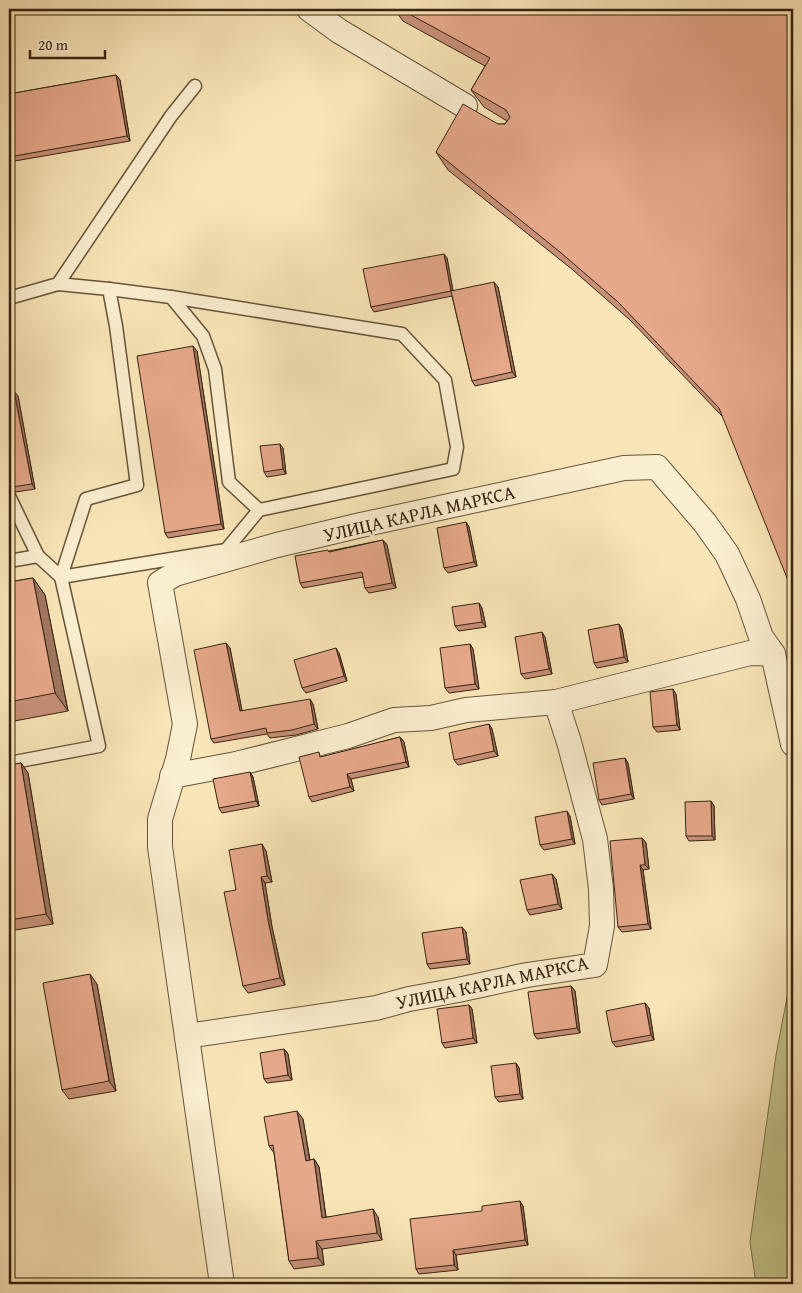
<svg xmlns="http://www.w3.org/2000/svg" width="802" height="1293" font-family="'Gentium Book Plus',serif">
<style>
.green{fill:#c3c38a;stroke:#7c724e}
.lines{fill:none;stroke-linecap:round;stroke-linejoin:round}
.lane-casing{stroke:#66533a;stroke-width:15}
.street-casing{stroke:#66533a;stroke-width:26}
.lane{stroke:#faeed0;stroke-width:12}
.street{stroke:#faeed0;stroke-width:24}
.wall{fill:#c69077;stroke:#352211}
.shaded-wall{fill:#a17661;stroke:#352211}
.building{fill:#e6a88a;stroke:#352211}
.labels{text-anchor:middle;stroke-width:4;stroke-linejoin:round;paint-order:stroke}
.street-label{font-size:19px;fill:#352211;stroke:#faeed0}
</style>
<rect width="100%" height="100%" fill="#f8e5b7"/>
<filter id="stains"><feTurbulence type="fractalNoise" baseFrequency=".004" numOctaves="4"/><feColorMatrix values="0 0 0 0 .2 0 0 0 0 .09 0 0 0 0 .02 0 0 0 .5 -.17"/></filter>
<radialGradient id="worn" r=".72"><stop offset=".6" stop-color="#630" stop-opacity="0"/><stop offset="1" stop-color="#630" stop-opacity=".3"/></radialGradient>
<path class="green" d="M793 966V1257L788 1284H756L750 1242 776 1055Z"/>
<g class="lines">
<g class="lane-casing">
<g id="lane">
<path d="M109 289 171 297 203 336 215 369 229 482 259 510"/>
<path d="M9 298 58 284"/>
<path d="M9 496 38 556 61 577 226 550 259 510 453 469 457 447 445 380 402 334 171 297"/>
<path d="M9 561 38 556"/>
<path d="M9 763 99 746 61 577 86 499 137 485 116 326 109 289 58 284 171 116 195 86"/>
</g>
</g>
<g class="street-casing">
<g id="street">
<path d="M309 9 339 31 465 106"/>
<path d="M172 776 236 764 348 736 394 720 431 718 466 710 556 702 750 653 773 654"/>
<path d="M187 1036 376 1008 409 999 458 990 527 975 595 965 602 926 601 889 595 839 569 742 556 702"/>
<path d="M222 1284 160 847V819L178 759 185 724 160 583 175 574 277 545 361 525 624 468 657 467 705 523 727 554 748 599 761 637 773 654 793 744"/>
</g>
</g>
<use href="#lane" class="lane"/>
<use href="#street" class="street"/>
</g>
<g class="wall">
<path d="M394 9H793L722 416 630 320 573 270 448 170 436 152 498 124H505L507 121 484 107 471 90 485 66 403 21Z"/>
<path d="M116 75 120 80 130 141 9 162V94Z"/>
<path d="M447 258 453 291 498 287 516 377 475 386 472 381 452 296 374 312 371 307Z"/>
<path d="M197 351 224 529 168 538 165 533Z"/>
<path d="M9 392 18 396 35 489 16 492 9 488Z"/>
<path d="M283 448 286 474 267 477 264 472Z"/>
<path d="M466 522 469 527 477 566 448 573 444 568Z"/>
<path d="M383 540 387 545 396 588 369 593 365 588 363 577 303 588 300 583 329 551Z"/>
<path d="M33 578 45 595 68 711 9 722V582Z"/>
<path d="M479 603 482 608 486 627 459 631 455 626Z"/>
<path d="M619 624 622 629 628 662 597 668 594 663Z"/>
<path d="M545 637 552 674 525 679 521 674Z"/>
<path d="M470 644 473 649 479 689 449 693 445 688Z"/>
<path d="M230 648 242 711 313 704 318 729 296 735 270 738 267 734 214 743 211 739Z"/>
<path d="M339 653 347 681 306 693 302 688Z"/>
<path d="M676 694 680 730 657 732 653 727Z"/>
<path d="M489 724 492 729 498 756 458 765 454 760Z"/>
<path d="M400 737 404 742 409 767 351 779 354 791 312 802 309 797 323 757Z"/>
<path d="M625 758 628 763 634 799 602 805 599 800Z"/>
<path d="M21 763 28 773 53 924 9 931V765Z"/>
<path d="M250 772 253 777 259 806 222 813 219 808Z"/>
<path d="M711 801 714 806 715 840 689 841 686 836Z"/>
<path d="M570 816 575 844 544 850 540 845Z"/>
<path d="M642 838 646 843 649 869 643 870 651 929 622 932 618 927Z"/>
<path d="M266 851 272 882 265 883 272 927 285 985 248 993 243 986 236 890Z"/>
<path d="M556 879 562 909 530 915 527 910Z"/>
<path d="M466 932 470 964 430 969 427 964Z"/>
<path d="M97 984 116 1091 69 1099 62 1090Z"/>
<path d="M571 986 575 991 580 1033 537 1039 534 1034Z"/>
<path d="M469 1005 472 1009 477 1043 445 1048 442 1043Z"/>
<path d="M649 1008 654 1040 616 1047 612 1042Z"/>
<path d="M284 1049 288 1054 292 1080 267 1083 264 1079Z"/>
<path d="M516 1063 519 1068 523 1099 499 1102 495 1097Z"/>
<path d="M303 1119 310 1160 314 1159 319 1167 326 1217H378L382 1240 322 1249 324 1265 294 1269 289 1261 274 1153 269 1146Z"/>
<path d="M523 1206 528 1245 456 1255 458 1270 419 1274 416 1269Z"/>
</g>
<g class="shaded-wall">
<path d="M116 75 120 80 130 141 127 136Z"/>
<path d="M444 254 447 258 454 296 451 291Z"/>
<path d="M494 282 498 287 516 377 512 372Z"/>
<path d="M193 346 197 351 224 529 221 524Z"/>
<path d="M14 391 18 396 35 489 32 484Z"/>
<path d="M280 444 283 448 286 474 283 469Z"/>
<path d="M466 522 469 527 477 566 474 562Z"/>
<path d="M383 540 387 545 396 588 392 583Z"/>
<path d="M33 578 45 595 68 711 55 693Z"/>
<path d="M479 603 482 608 486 627 482 622Z"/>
<path d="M619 624 622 629 628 662 624 657Z"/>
<path d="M542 632 545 637 552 674 549 669Z"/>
<path d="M226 643 230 648 243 716 240 711Z"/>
<path d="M470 644 473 649 479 689 475 684Z"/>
<path d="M336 648 339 653 347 681 344 676Z"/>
<path d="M673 689 676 694 680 730 677 725Z"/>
<path d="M310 699 313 704 318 729 314 724Z"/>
<path d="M489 724 492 729 498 756 494 751Z"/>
<path d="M400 737 404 742 409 767 406 762Z"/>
<path d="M625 758 628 763 634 799 631 794Z"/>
<path d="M21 763 28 773 53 924 46 914Z"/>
<path d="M250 772 253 777 259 806 256 801Z"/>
<path d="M347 774 351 779 354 791 350 787Z"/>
<path d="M711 801 714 806 715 840 712 836Z"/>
<path d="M567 811 570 816 575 844 572 839Z"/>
<path d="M642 838 646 843 649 869 645 865Z"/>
<path d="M262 844 266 851 272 882 267 876Z"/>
<path d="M640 865 643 870 651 929 648 924Z"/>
<path d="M552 874 556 879 562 909 558 904Z"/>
<path d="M261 877 265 883 272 927 285 985 280 978 268 920Z"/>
<path d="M462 927 466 932 470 964 467 959Z"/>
<path d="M90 974 97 984 116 1091 109 1081Z"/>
<path d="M571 986 575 991 580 1033 577 1028Z"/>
<path d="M645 1003 649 1008 654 1040 651 1035Z"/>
<path d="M469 1005 472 1009 477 1043 473 1038Z"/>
<path d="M284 1049 288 1054 292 1080 288 1075Z"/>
<path d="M516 1063 519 1068 523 1099 520 1094Z"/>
<path d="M297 1111 303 1119 311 1168 306 1161Z"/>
<path d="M314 1159 319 1167 327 1225 322 1218Z"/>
<path d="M520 1201 523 1206 528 1245 525 1240Z"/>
<path d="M373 1209 378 1217 382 1240 377 1233Z"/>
<path d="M316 1241 322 1249 324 1265 318 1258Z"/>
<path d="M453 1250 456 1255 458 1270 454 1265Z"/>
</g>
<g class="building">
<path d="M400 9H793V593L719 408 618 302 560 252 436 152 463 104 498 124H505L510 117 506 110 471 90 490 58Z"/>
<path d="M116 75 127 136 9 157V94Z"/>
<path d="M444 254 451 291 371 307 363 269Z"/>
<path d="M494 282 512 372 472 381 451 291Z"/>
<path d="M193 346 221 524 165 533 137 356Z"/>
<path d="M14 391 32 484 12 487 9 485V392Z"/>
<path d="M280 444 283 469 264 472 260 446Z"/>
<path d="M466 522 474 562 444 568 437 528Z"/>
<path d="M383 540 392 583 365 588 362 572 300 583 295 556 328 550 329 552Z"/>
<path d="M33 578 55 693 9 702V582Z"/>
<path d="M479 603 482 622 455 626 452 607Z"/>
<path d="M619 624 624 657 594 663 588 630Z"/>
<path d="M542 632 549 669 521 674 515 637Z"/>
<path d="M226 643 240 711 310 699 314 724 292 730 267 733 266 728 211 739 194 650Z"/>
<path d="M470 644 475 684 445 688 440 648Z"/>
<path d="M336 648 344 676 302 688 294 660Z"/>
<path d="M673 689 677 725 653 727 650 692Z"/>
<path d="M489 724 494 751 454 760 449 733Z"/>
<path d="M400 737 406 762 347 774 350 787 309 797 299 757 319 752 320 757Z"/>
<path d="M625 758 631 794 599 800 593 763Z"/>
<path d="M21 763 46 914 9 920V765Z"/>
<path d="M250 772 256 801 219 808 213 779Z"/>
<path d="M711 801 712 836H686L685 802Z"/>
<path d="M567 811 572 839 540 845 535 817Z"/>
<path d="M642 838 645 865H640L648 924 618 927 610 841Z"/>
<path d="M262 844 267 876 261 877 268 920 280 978 243 986 224 892 236 890 229 850Z"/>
<path d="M552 874 558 904 527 910 520 880Z"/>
<path d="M462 927 467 959 427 964 422 933Z"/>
<path d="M90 974 109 1081 62 1090 43 983Z"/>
<path d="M571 986 577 1028 534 1034 528 992Z"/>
<path d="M645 1003 651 1035 612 1042 606 1011Z"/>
<path d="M469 1005 473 1038 442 1043 437 1009Z"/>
<path d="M284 1049 288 1075 264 1079 260 1053Z"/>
<path d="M516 1063 520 1094 495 1097 491 1066Z"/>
<path d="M297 1111 306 1161 314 1159 322 1218 373 1209 377 1233 316 1241 318 1258 289 1261 273 1145 269 1146 264 1117Z"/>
<path d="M520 1201 525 1240 453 1250 454 1265 416 1269 410 1219 482 1211V1206Z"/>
</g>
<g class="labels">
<g class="street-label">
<text transform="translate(419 513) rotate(-13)" y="7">УЛИЦА КАРЛА МАРКСА</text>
<text transform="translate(492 982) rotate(-12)" y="7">УЛИЦА КАРЛА МАРКСА</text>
</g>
</g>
<rect width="802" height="1293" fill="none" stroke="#f8e5b7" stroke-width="30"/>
<rect x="10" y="10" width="782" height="1273" fill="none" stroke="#352211" stroke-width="2.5"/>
<rect x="15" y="15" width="772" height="1263" fill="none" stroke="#352211"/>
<path d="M30 50v8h75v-8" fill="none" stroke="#352211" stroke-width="2.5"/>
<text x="38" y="50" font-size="15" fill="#352211" stroke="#faeed0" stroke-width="4" paint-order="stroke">20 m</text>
<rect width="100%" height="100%" filter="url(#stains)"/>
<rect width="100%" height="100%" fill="url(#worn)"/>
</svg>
